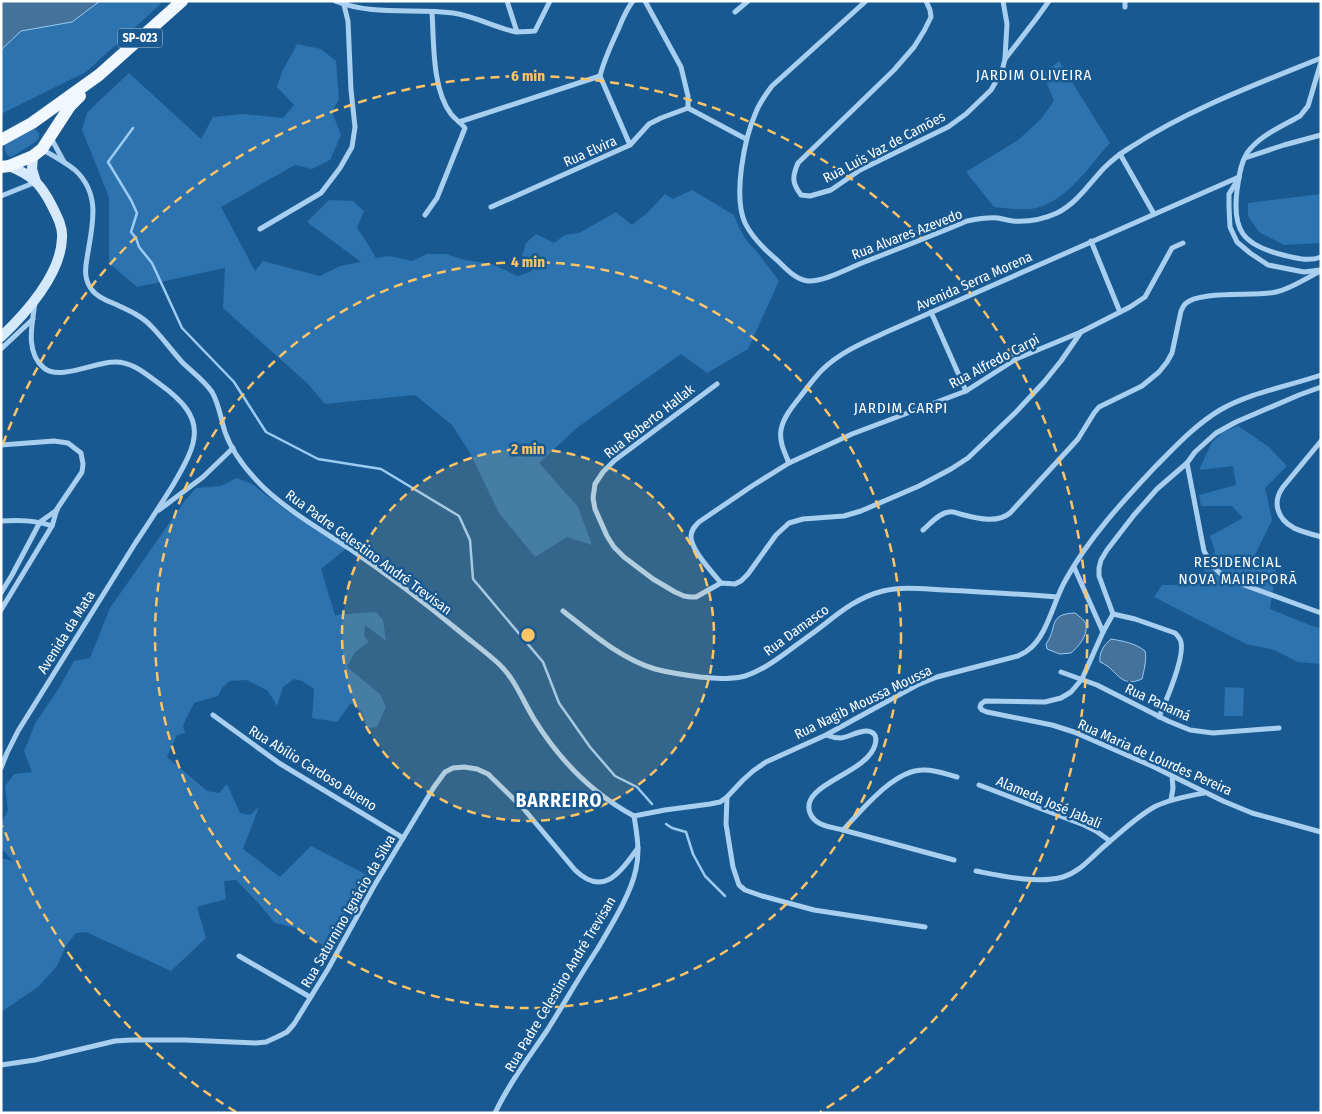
<svg xmlns="http://www.w3.org/2000/svg" width="1322" height="1114" font-family="'Fira Sans Condensed',sans-serif">
<style>
.green{fill:#2c73af}
.water{fill:#44729a;stroke:#9acbf2}
.lines{fill:none;stroke-linecap:round;stroke-linejoin:round}
.stream{stroke:#9acbf2;stroke-width:2.5}
.minor{stroke:#a8cfef;stroke-width:5}
.secondary{stroke:#d5e9fb;stroke-width:10}
.primary{stroke:#f0f7ff;stroke-width:12}
.ring{fill:none;stroke:#ffc466;stroke-width:2.5;stroke-dasharray:9 6}
.labels{text-anchor:middle;stroke-width:5;stroke-linejoin:round;paint-order:stroke}
.shield{fill:#195991;stroke:#bacdde;stroke-width:1}
.shield-label{font-size:12px;font-weight:bold;fill:#fff}
.street-label{font-size:14px;fill:#fff;stroke:#195991}
.neighbourhood-label{font-size:15px;letter-spacing:1px;fill:#fff;stroke:#195991}
.district-label{font-size:19px;font-weight:bold;letter-spacing:1px;fill:#fff;stroke:#195991}
.centre{fill:#ffc466;stroke:#195991;stroke-width:2.5}
.ring-label{font-size:15px;text-anchor:middle;font-weight:bold;fill:#ffc466;stroke:#195991;stroke-width:5;stroke-linejoin:round;paint-order:stroke}
</style>
<rect width="100%" height="100%" fill="#195991"/>
<g class="green">
<path d="M100 1H164L86 72 1 114V50L21 31 72 22Z"/>
<path d="M297 44 321 49 336 61 339 99 332 112 341 135 330 160 312 169 295 165 221 207 255 271 263 261 320 276 340 266 361 262 307 222 329 200 353 201 364 211 357 228 366 241 376 258 389 256 412 261 427 254H446L465 260 492 264 518 276 532 271 522 256 526 243 536 234 554 243 565 235 579 233 616 212 632 225 647 213 665 194 673 199 692 190 734 215 739 227 746 240 758 253 779 281 748 349 707 373 681 354 578 427 539 463 578 507 592 545 567 537 535 557 499 513 470 453 452 425 415 395 325 404 307 383 223 308 225 268 137 287 109 263V197L82 130 87 113 99 101 129 73 201 139 213 117 243 114 283 118 294 105 277 87 282 72Z"/>
<path d="M1059 61 1110 143C1090 165 1067 201 1036 208 1025 211 1005 208 994 207L966 172 1018 140 1041 119 1054 101 1043 74Z"/>
<path d="M34 128 39 133V138L37 141 13 156 10 157C5 153 4 150 5 144Z"/>
<path d="M1321 194V243L1284 245 1259 232 1248 216V203Z"/>
<path d="M1238 426 1269 447 1287 466 1265 488 1272 520 1255 555 1277 562 1270 609 1312 626 1321 628V664L1298 662 1274 650 1246 644 1154 597 1162 585H1196L1215 551 1210 536 1243 518 1232 506H1201L1199 495 1236 485 1233 466 1199 470 1212 442 1223 432Z"/>
<path d="M236 478 252 484 287 511 347 548 321 569 335 615 376 612 383 620 386 641 365 625 364 636 369 642 355 652 347 667 380 694 386 707 377 727 367 728 362 712 351 703 337 722 312 718 314 689 302 681 294 679 283 687 277 706 268 691 247 680 230 681 222 688 218 696 194 703 183 725 185 733 177 735 167 757 207 791 219 793 227 784 240 813 250 815 259 807 243 849 280 877 311 846 373 878 333 953 314 939 296 928 275 923 259 904 236 880 224 881 226 899 197 907 206 938 171 971 86 932 76 933 67 944 57 966 38 987 1 1012V858L13 861 1 848V824L8 810 5 786 14 774 32 772 24 751 36 722 59 688 74 661 90 658 110 608 184 502 196 488 221 486Z"/>
<path d="M1225 687 1244 688 1243 716H1224Z"/>
</g>
<g class="water">
<path d="M1 1H100L72 22 21 31 1 50Z"/>
<path d="M1075 613C1080 617 1085 620 1086 625 1088 636 1078 647 1071 653L1060 654 1047 649 1046 644C1058 628 1047 614 1075 613Z"/>
<path d="M1111 639C1123 641 1135 643 1145 651 1147 660 1144 670 1142 679 1119 689 1118 669 1100 662 1099 652 1104 645 1111 639Z"/>
</g>
<g class="lines">
<g class="stream">
<path d="M133 128 108 162 131 200 137 213 131 232 136 238 139 247 152 263 182 328 234 382 266 432 318 459 381 469 459 516 470 540 473 579 543 662 559 703 590 747 615 776 637 787 652 804"/>
<path d="M666 824 672 828 686 832 693 854 705 876 725 896"/>
</g>
<g class="minor">
<path d="M335 1C373 16 413 8 453 13 474 16 492 26 512 31 519 33 528 31 535 31L550 1"/>
<path d="M507 1 517 32"/>
<path d="M645 1 681 67 688 96V108L746 139"/>
<path d="M866 1 772 86C766 94 760 102 756 112 744 139 733 196 745 223 752 237 765 250 777 260 785 268 796 280 808 281 823 282 847 269 862 263 897 249 932 236 967 221 977 219 987 217 998 218 1003 219 1007 220 1013 221 1028 222 1044 219 1057 213 1077 203 1089 184 1104 168 1112 160 1121 153 1131 147 1189 109 1257 84 1321 58"/>
<path d="M926 1 930 10 931 17 924 31 914 47 894 70 798 163C792 177 792 183 801 195L810 196 831 190 860 170 948 127 966 114 991 90 1002 71 1005 59 1036 19 1049 1"/>
<path d="M1003 1 1007 24 1005 58"/>
<path d="M1125 1V7"/>
<path d="M735 12 748 1"/>
<path d="M1321 62 1308 106 1300 116C1281 127 1260 135 1247 153 1240 164 1239 178 1237 190 1232 231 1243 245 1283 255 1296 258 1308 262 1321 257"/>
<path d="M600 76C604 60 611 45 618 30 622 20 626 10 633 1"/>
<path d="M600 76 630 145"/>
<path d="M459 122 600 76"/>
<path d="M51 138 64 162"/>
<path d="M43 150C54 156 65 162 75 170 102 195 92 226 87 258 85 269 84 280 92 290 97 297 107 301 115 304 128 310 142 316 151 326 162 337 171 350 182 362 192 372 204 380 212 392 219 404 221 419 225 432 232 452 247 471 262 486 288 511 320 529 350 549 388 575 424 602 459 631 472 642 486 652 499 664 515 679 523 701 534 719 560 761 591 793 634 816"/>
<path d="M1120 154 1154 214"/>
<path d="M1245 158 1284 145 1321 135"/>
<path d="M1237 181 1229 194V207L1230 227 1237 242 1250 253 1268 265 1304 272 1320 270"/>
<path d="M1 196 36 182"/>
<path d="M491 207 630 145 649 124 661 118 688 108"/>
<path d="M425 215 437 198 465 128C461 123 455 119 451 114 432 89 434 43 432 12"/>
<path d="M260 229 321 193 340 168 352 147 355 127 351 90 348 21 344 5 347 1"/>
<path d="M1091 241 1120 312"/>
<path d="M931 312 966 391"/>
<path d="M1 349 33 319"/>
<path d="M717 384 615 460 603 472 595 484 593 498 595 509 607 536 614 547 624 557 653 579 675 592 684 596 690 597H696L721 583 735 584 741 581 748 574 776 535 789 523 803 519 844 516 861 511 919 486 951 469 968 458 1015 413 1044 382 1061 361 1081 332"/>
<path d="M1321 387 1299 395 1236 422 1216 433 1195 452 1187 463 1157 489 1134 515 1107 550 1101 560 1099 568V576L1113 614 1103 632 1082 679 1071 692 1061 698 1045 702 985 701 981 704 980 707 982 710 987 712 1052 725 1074 732 1152 766 1223 801 1252 813 1321 832"/>
<path d="M1321 441 1283 487C1272 502 1277 519 1294 528 1302 532 1312 534 1321 537"/>
<path d="M1 445 54 441 68 443 81 453 83 464 82 472 57 509 52 526 1 610"/>
<path d="M789 463C785 453 779 442 781 430 783 418 792 407 800 397 807 388 814 378 822 370 841 351 867 341 891 330L1239 177"/>
<path d="M1187 463 1204 551 1212 565 1223 576 1233 581 1321 613"/>
<path d="M159 510 203 477 233 448"/>
<path d="M1 521C19 520 35 520 52 526"/>
<path d="M923 530C930 524 939 513 949 512 954 511 959 514 964 515 979 519 998 523 1010 513L1078 439 1094 413 1099 407 1142 386 1159 372 1167 362 1172 353 1181 311C1182 309 1184 305 1185 304 1199 290 1255 297 1276 292 1291 289 1306 278 1321 271"/>
<path d="M1074 567 1103 632"/>
<path d="M721 583C713 573 690 549 691 536 691 530 695 526 699 522L752 486 789 463 852 434 966 391 1016 359 1081 332 1130 307 1145 297 1172 248 1183 243"/>
<path d="M1 593 12 575 40 522 57 510"/>
<path d="M563 611C590 632 621 659 655 669 670 673 685 675 700 677 715 678 731 680 745 676 767 669 788 651 806 638 832 620 851 599 883 591 903 586 924 589 944 590 982 592 1020 594 1057 597"/>
<path d="M1113 614 1135 619 1175 633C1178 636 1180 638 1181 642 1185 658 1166 701 1159 717"/>
<path d="M1061 672 1097 685 1168 721 1190 730 1213 733 1279 728"/>
<path d="M213 715 279 763 403 838"/>
<path d="M826 735C831 737 835 738 841 738 850 737 866 726 874 734 877 737 876 741 875 745 867 774 799 784 810 813 815 826 831 827 843 830L954 860"/>
<path d="M1 768 7 753 18 731 136 542C149 523 161 504 173 485 199 441 208 419 161 385 147 375 132 361 114 362 95 362 59 381 44 368 25 353 32 324 35 303"/>
<path d="M979 785 1084 825 1096 831 1110 841"/>
<path d="M727 797 726 824 733 867 739 885 745 890 762 896 814 910 925 927"/>
<path d="M1171 800 1173 788 1172 776"/>
<path d="M634 816 665 810 710 804 720 802 727 797 743 780 753 771 766 762 826 735 917 685 937 677 1018 656C1021 654 1025 653 1028 650 1047 637 1054 600 1065 581 1088 539 1122 502 1155 467 1175 447 1195 425 1220 410 1249 393 1289 386 1321 375"/>
<path d="M843 830C862 810 893 771 922 770 934 769 946 774 957 777"/>
<path d="M976 871C1002 876 1037 884 1063 877 1082 871 1093 855 1108 843 1123 830 1139 815 1156 806 1171 799 1188 796 1204 793"/>
<path d="M239 956 310 997"/>
<path d="M1 1065 35 1060 115 1041 131 1040H185L256 1043 266 1042 277 1037 287 1032 294 1024 328 969 374 886 434 787 445 772 453 768 464 767 477 769 488 774 523 808 575 870C604 898 620 872 638 848"/>
<path d="M495 1113C509 1083 530 1056 548 1029 565 1002 581 974 598 948 611 926 631 894 636 869 640 851 637 834 634 816"/>
</g>
<g class="secondary">
<path d="M33 156 32 169 36 182"/>
<path d="M1 337C26 313 61 275 62 238 63 227 57 216 52 206 41 184 32 175 9 166"/>
</g>
<g class="primary">
<path d="M1 140 32 123 99 75 182 1"/>
<path d="M1 167 9 166 33 156 42 149 70 106 80 96"/>
</g>
</g>
<circle cx="528" cy="635" r="186" fill="#ffc466" fill-opacity=".12"/>
<g class="ring">
<circle cx="528" cy="635" r="186"/>
<circle cx="528" cy="635" r="373"/>
<path d="M236 1112A559 559 0 0 1 3 826M3 444A559 559 0 1 1 820 1112"/>
</g>
<g class="labels">
<rect class="shield" x="117.5" y="28.5" width="45" height="19" rx="4"/>
<g class="shield-label">
<text x="140" y="42">SP-023</text>
</g>
<g class="street-label">
<text transform="translate(884 147) rotate(-28)" y="5">Rua Luis Vaz de Camões</text>
<text transform="translate(590 151) rotate(-24)" y="5">Rua Elvira</text>
<text transform="translate(907 234) rotate(-21)" y="5">Rua Alvares Azevedo</text>
<text transform="translate(974 281) rotate(-24)" y="5">Avenida Serra Morena</text>
<text transform="translate(994 361) rotate(-28)" y="5">Rua Alfredo Carpi</text>
<text transform="translate(649 421) rotate(-38)" y="5">Rua Roberto Hallak</text>
<text transform="translate(369 552) rotate(36)" y="5">Rua Padre Celestino André Trevisan</text>
<text transform="translate(796 630) rotate(-36)" y="5">Rua Damasco</text>
<text transform="translate(66 632) rotate(-58)" y="5">Avenida da Mata</text>
<text transform="translate(863 702) rotate(-26)" y="5">Rua Nagib Moussa Moussa</text>
<text transform="translate(1158 702) rotate(25)" y="5">Rua Panamá</text>
<text transform="translate(1155 757) rotate(24)" y="5">Rua Maria de Lourdes Pereira</text>
<text transform="translate(313 768) rotate(32)" y="5">Rua Abílio Cardoso Bueno</text>
<text transform="translate(1049 802) rotate(23)" y="5">Alameda José Jabali</text>
<text transform="translate(348 911) rotate(-60)" y="5">Rua Saturnino Ignácio da Silva</text>
<text transform="translate(560 984) rotate(-59)" y="5">Rua Padre Celestino André Trevisan</text>
</g>
<g class="neighbourhood-label">
<text x="1034" y="80">JARDIM OLIVEIRA</text>
<text x="901" y="413">JARDIM CARPI</text>
<text x="1238" y="567">RESIDENCIAL<tspan x="1238" dy="17">NOVA MAIRIPORÃ</tspan></text>
</g>
<g class="district-label">
<text x="559" y="807">BARREIRO</text>
</g>
</g>
<circle cx="528" cy="635" r="8" class="centre"/>
<g class="ring-label">
<text x="528" y="81">6 min</text>
<text x="528" y="267">4 min</text>
<text x="528" y="454">2 min</text>
</g>
<rect width="1322" height="1114" fill="none" stroke="#ffffff" stroke-width="5"/>
</svg>
